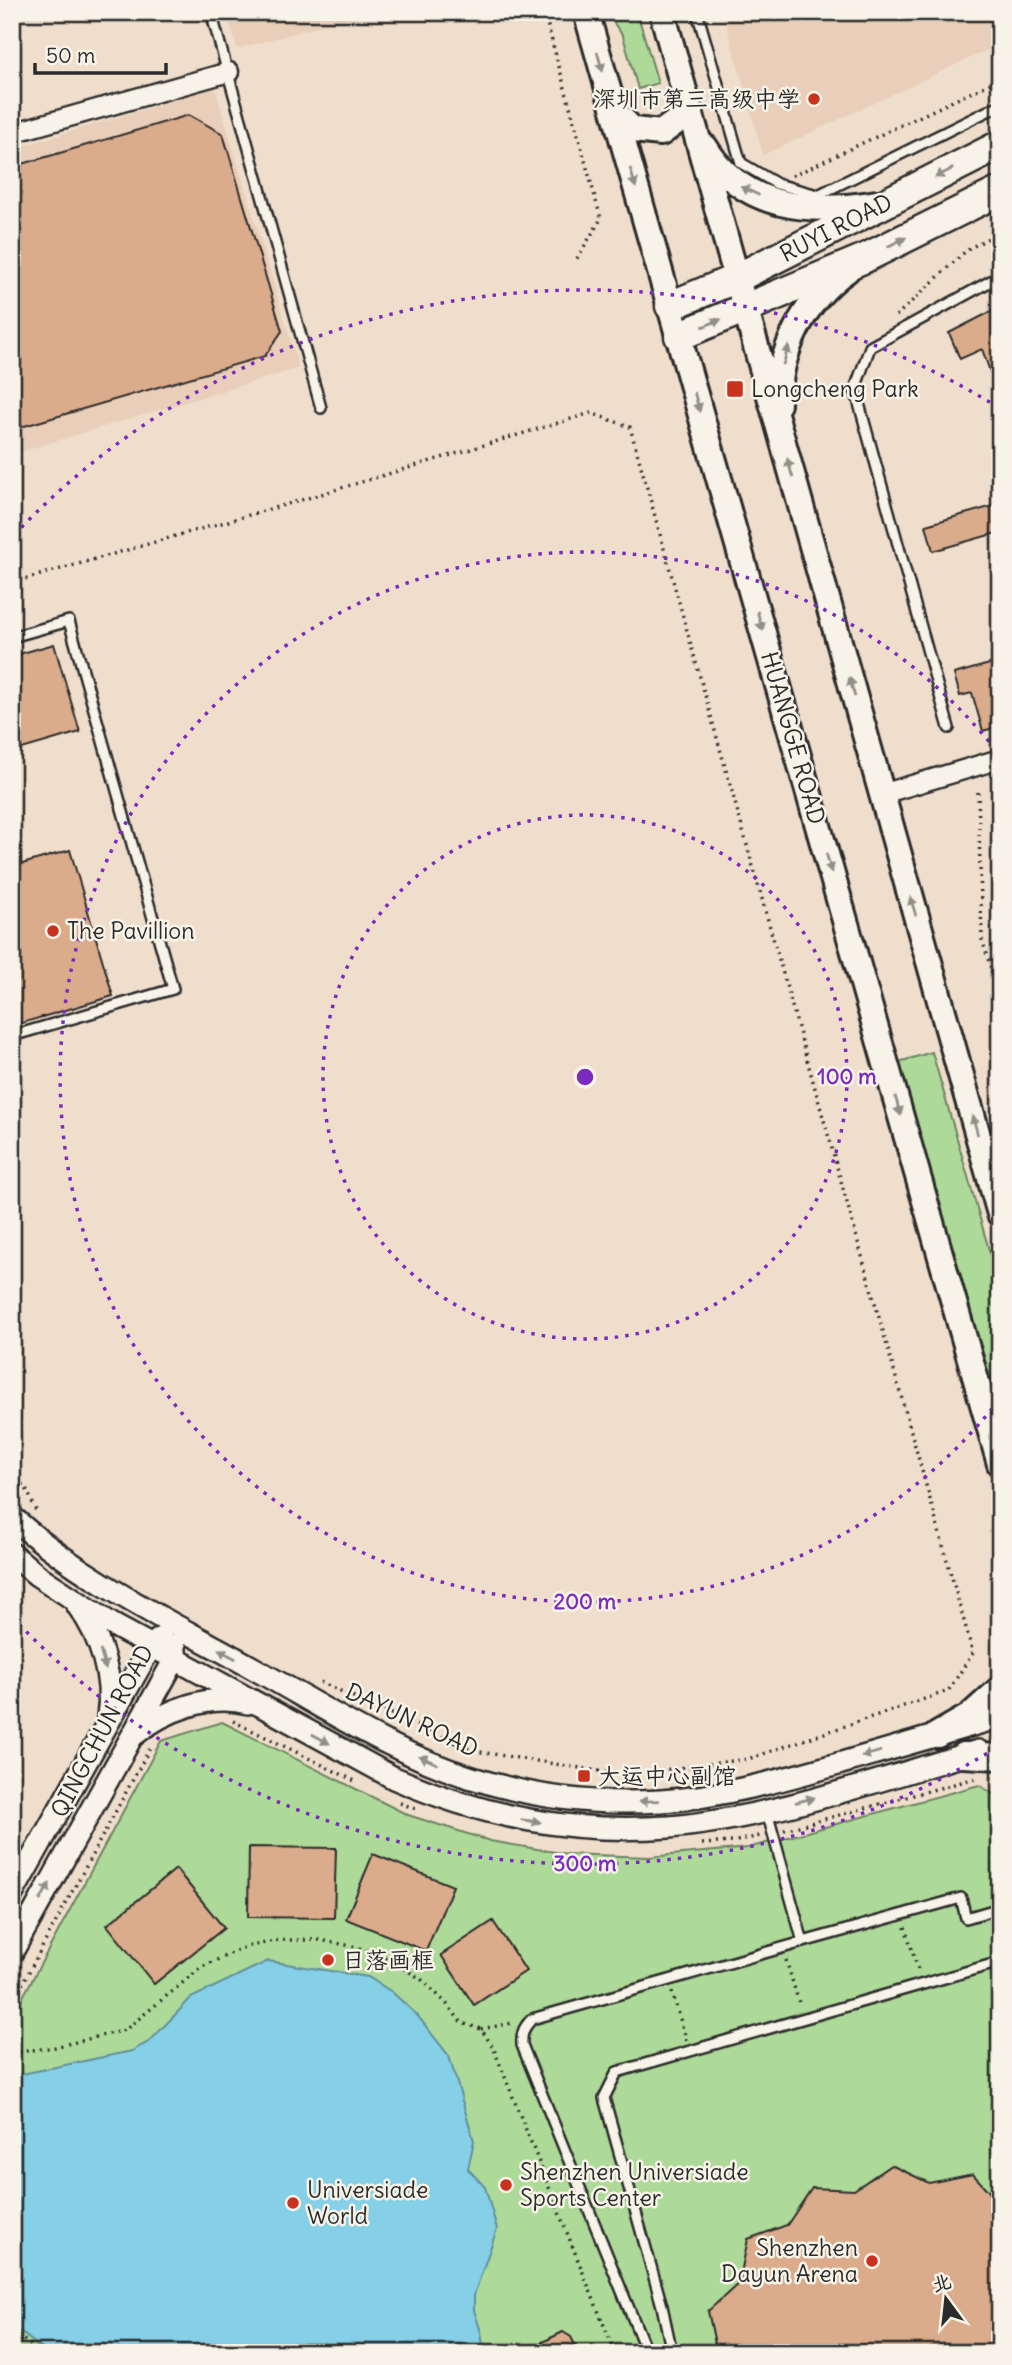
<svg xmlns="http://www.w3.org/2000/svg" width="1012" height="2365" font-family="Delius,'LXGW WenKai TC',sans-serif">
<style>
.built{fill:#e9cfb9}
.green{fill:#adda98;stroke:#6c8262;stroke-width:2}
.water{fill:#85d0e6;stroke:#618e9b;stroke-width:2}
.building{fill:#dbac8c;stroke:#2b2b2b;stroke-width:2}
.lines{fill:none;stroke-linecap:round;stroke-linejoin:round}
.service-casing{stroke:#2b2b2b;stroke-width:14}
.minor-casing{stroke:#2b2b2b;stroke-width:23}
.tertiary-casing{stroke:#2b2b2b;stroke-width:26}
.secondary-casing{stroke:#2b2b2b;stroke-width:30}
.primary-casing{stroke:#2b2b2b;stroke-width:33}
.path{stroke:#2b2b2b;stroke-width:3.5;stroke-dasharray:2 5;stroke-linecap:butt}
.service{stroke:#f7f3e8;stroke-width:9}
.minor{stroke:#f7f3e8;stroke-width:18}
.tertiary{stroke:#f7f3e8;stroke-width:21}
.secondary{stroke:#f7f3e8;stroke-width:24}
.primary{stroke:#f7f3e8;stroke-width:28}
.oneway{fill:#918f8a}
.ring{fill:none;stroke:#7b2cbf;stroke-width:3.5;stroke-dasharray:3.5 7}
.poi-dot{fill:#c8321e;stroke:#f7f3e8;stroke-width:2.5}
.labels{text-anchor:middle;stroke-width:5;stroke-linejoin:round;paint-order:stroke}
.poi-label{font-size:23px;fill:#2b2b2b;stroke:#f7f3e8;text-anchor:start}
.street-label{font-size:23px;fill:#2b2b2b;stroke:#f7f3e8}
.centre{fill:#7b2cbf;stroke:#f7f3e8;stroke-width:3.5}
.ring-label{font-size:21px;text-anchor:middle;font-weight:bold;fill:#7b2cbf;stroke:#f7f3e8;stroke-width:5;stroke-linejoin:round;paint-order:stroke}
</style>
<rect width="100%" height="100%" fill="#efdecc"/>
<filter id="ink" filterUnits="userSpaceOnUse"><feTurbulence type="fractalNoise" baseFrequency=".0143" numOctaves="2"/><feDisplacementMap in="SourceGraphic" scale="14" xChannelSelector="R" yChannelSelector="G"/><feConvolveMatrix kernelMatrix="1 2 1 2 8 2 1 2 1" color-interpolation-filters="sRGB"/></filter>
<g filter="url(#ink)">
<g class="built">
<path d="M227 12H371L237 49Z"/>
<path d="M723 12H1000V44L763 155Z"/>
<path d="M215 88 299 368 13 454 12 149Z"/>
</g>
<g class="green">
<path d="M606 12H637L658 83 638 89 623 36Z"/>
<path d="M932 1052 1000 1288V1415L899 1062Z"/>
<path d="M222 1722 408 1815 490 1841 567 1854 649 1857 748 1848 979 1785 1000 1798V2353H12V2017L161 1741Z"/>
</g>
<path class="water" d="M268 1961 368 1977 392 1992 417 2015 449 2056 474 2141 468 2169 485 2187 497 2229 474 2295V2310L481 2332 484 2353H48L12 2326V2076L132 2051 150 2041 191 1998Z"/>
<g class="building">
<path d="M189 115 223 134 282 331 265 356 21 427 12 398V167Z"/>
<path d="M1000 307V394H998L982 349 960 359 949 333Z"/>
<path d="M1000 504V532L933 551 926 525Z"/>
<path d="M54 644 80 732 12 752V656Z"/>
<path d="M1000 661V726L983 731 972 693 960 696 954 674Z"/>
<path d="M70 850 113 996 12 1026V867Z"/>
<path d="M249 1847 336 1848 334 1918 248 1917Z"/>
<path d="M373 1854 453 1886 426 1951 346 1919Z"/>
<path d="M176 1869 224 1928 154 1984 107 1925Z"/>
<path d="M493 1921 526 1971 474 2005 441 1955Z"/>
<path d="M891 2165 929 2183 973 2174 1000 2204V2353H717L708 2311 739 2283 748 2239 787 2225 812 2188 854 2190Z"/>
<path d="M563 2332 571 2337 579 2353H520Z"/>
</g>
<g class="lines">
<g class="service-casing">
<g id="service">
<path d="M211 12 321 408"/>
<path d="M697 12 741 163 777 184 818 195 1000 105"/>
<path d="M12 637 69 621 173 989 12 1036"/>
<path d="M949 728 855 389 870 347 1000 276"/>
<path d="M803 1942 961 1898 966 1918 1000 1908"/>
<path d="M647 2353 522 2045C521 2033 524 2027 532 2019L803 1942 767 1812"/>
<path d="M672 2353 662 2306 604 2098 617 2072 1000 1962"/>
</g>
</g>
<g class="minor-casing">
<g id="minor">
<path d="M12 133 229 72"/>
<path d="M882 794 1000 759"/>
</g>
</g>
<g class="tertiary-casing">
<g id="tertiary">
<path d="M12 1517C83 1581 171 1622 253 1668 323 1707 393 1753 469 1777 530 1797 597 1805 661 1801 723 1797 785 1779 845 1762 896 1747 948 1732 1000 1717"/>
<path d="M12 1554 37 1575 113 1625 394 1778C484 1817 570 1834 669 1827 770 1819 880 1779 978 1751"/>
<path d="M78 1606C101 1636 114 1680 108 1717"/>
<path d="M135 1734C165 1710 210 1693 248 1703"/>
<path d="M12 1894 151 1646 161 1638"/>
<path d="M12 1952 175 1659V1646"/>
</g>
</g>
<g class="secondary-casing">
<g id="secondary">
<path d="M586 12 1000 1464"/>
<path d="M662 12 1000 1214"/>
<path d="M615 112 633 130 661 133 684 116V94"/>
<path d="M705 147C743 210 810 214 877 203"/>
<path d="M778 404C779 351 803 301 847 270"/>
<path d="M937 1735 970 1716 1000 1689"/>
<path d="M963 1755 1000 1757"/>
</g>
</g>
<g class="primary-casing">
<g id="primary">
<path d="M670 306 737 278 1000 145"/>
<path d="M679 336 865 258 1000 191"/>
</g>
</g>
<g class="path">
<path d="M544 12 601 219 576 260"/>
<path d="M792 176 1000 79"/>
<path d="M896 316 968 249 1000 232"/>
<path d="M12 583 298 501 591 413 630 427 973 1653 948 1691 748 1759 624 1775 474 1751 318 1681"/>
<path d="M978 792 982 939 1000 998"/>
<path d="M12 1474 27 1490 37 1513"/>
<path d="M233 1721 355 1781"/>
<path d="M990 1778 1000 1785"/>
<path d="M400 1803 419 1810"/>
<path d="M784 1830 980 1777"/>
<path d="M702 1844 732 1842 760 1836"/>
<path d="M905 1927 919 1973"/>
<path d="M786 1960 800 2006"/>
<path d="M672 1992 687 2042"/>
<path d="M12 2003 150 1748"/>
<path d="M481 2029 513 2023"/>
<path d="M12 2053 55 2047 125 2030 202 1967 242 1948 279 1940H320L357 1947 390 1960 421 1979 446 2003 462 2023 481 2029 493 2047 615 2353"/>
<path d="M12 2332 42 2353"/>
</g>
<use href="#service" class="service"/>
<use href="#minor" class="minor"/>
<use href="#tertiary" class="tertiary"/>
<use href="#secondary" class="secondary"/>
<use href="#primary" class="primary"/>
</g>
<defs><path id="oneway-solid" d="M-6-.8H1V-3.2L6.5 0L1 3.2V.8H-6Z" transform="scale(1.75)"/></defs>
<g class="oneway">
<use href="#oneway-solid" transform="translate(600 62) rotate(74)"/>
<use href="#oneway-solid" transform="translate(944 173) rotate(153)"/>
<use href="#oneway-solid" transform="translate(633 178) rotate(74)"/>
<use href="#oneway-solid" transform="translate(750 191) rotate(-155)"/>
<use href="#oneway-solid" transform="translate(897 242) rotate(-26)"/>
<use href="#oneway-solid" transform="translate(712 323) rotate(-22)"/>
<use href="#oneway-solid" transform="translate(786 355) rotate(-73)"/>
<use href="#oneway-solid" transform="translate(697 402) rotate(74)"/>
<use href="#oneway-solid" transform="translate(790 468) rotate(-106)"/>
<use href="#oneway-solid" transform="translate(760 621) rotate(74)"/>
<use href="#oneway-solid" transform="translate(852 687) rotate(-106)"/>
<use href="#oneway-solid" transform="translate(829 863) rotate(74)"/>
<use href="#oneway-solid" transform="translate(913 906) rotate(-106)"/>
<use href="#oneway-solid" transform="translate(898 1106) rotate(74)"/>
<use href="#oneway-solid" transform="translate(975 1125) rotate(-106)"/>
<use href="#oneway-solid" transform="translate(227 1654) rotate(-151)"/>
<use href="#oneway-solid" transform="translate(103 1660) rotate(74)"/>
<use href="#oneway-solid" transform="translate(321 1739) rotate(29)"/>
<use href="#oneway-solid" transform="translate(871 1754) rotate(164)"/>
<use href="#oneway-solid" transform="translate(428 1760) rotate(-156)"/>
<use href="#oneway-solid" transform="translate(805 1800) rotate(-15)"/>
<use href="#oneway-solid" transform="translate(649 1801) rotate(178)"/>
<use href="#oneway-solid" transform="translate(531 1821) rotate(8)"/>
<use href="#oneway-solid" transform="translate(45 1892) rotate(-61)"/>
</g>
</g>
<g class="ring">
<circle cx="585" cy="1077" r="262"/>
<path d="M999 1400A525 525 0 1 1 999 754"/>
<path d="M996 1748A787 787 0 0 1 14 1619M14 535A787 787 0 0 1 996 406"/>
</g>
<g class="poi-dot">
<circle cx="814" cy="99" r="7"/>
<rect x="726" y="380" width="18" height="18" rx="3.5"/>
<circle cx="53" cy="931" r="7"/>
<rect x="577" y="1769" width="14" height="14" rx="3.5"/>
<circle cx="328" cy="1960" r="7"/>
<circle cx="506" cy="2185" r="7"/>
<circle cx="293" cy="2203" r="7"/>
<circle cx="872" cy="2261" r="7"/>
</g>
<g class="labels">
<g class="poi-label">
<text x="800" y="107" text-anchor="end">深圳市第三高级中学</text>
<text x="751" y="397">Longcheng Park</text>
<text x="67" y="939">The Pavillion</text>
<text x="598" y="1784">大运中心副馆</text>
<text x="342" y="1968">日落画框</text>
<text x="520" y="2180">Shenzhen Universiade<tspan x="520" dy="26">Sports Center</tspan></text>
<text x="307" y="2198">Universiade<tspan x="307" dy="26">World</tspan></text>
<text x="858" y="2256" text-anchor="end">Shenzhen<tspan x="858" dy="26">Dayun Arena</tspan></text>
</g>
<g class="street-label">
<text transform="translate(836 228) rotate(-27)" y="8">RUYI ROAD</text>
<text transform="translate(793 738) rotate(74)" y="8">HUANGGE ROAD</text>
<text transform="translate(412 1720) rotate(25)" y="8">DAYUN ROAD</text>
<text transform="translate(102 1731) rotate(-62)" y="8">QINGCHUN ROAD</text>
</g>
</g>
<circle cx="585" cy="1077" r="10" class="centre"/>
<g class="ring-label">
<text x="847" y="1084">100 m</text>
<text x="585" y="1609">200 m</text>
<text x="585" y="1871">300 m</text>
</g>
<rect width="1012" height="2365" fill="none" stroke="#f7f3e8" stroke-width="42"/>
<rect x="21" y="21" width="970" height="2323" fill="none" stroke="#2b2b2b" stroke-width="2.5" filter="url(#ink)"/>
<g transform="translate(946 2299) rotate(345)" stroke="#f7f3e8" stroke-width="5" paint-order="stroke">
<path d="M0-5L12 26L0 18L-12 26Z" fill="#2b2b2b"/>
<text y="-10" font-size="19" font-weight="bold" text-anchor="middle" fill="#2b2b2b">北</text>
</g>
<path d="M35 63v10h131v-10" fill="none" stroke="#2b2b2b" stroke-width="3.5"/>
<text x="46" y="63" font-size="21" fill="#2b2b2b" stroke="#f7f3e8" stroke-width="5" paint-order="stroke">50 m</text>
</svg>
